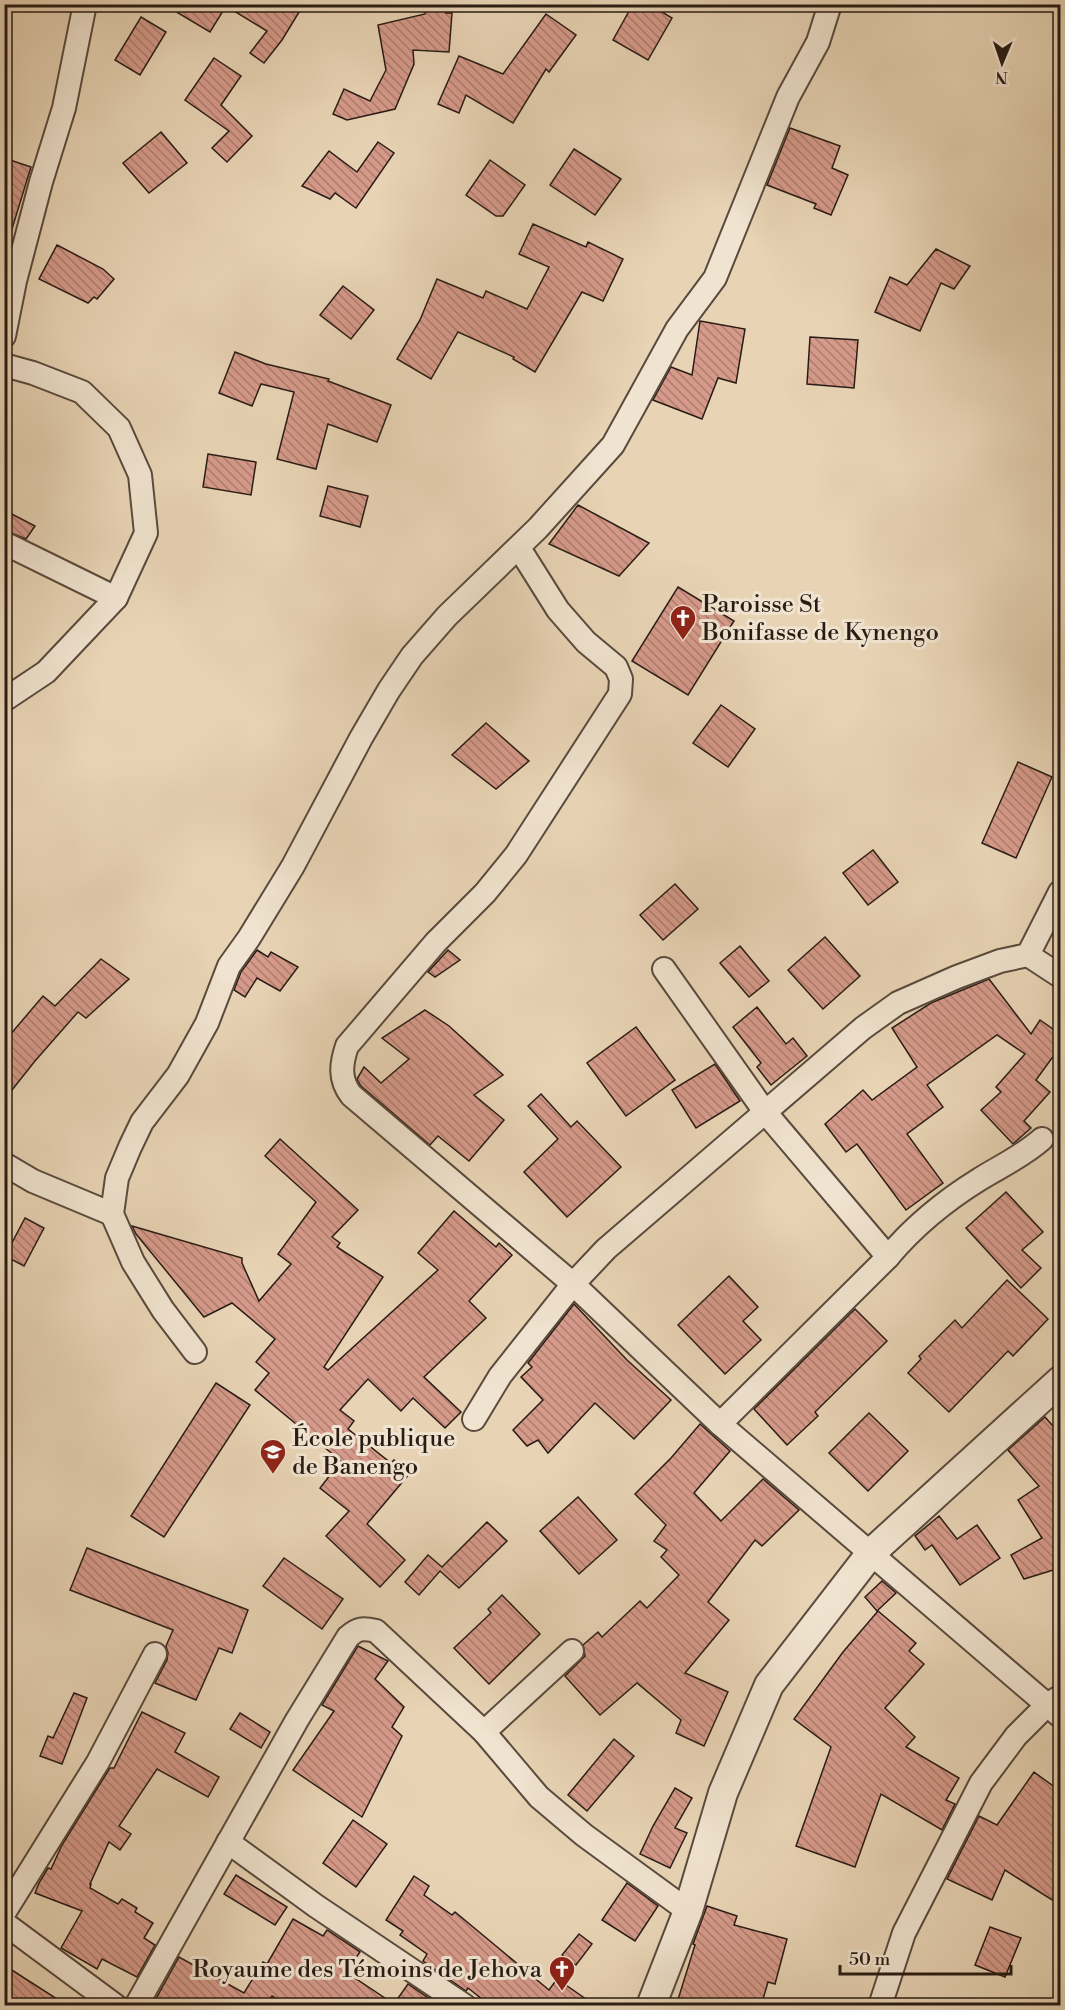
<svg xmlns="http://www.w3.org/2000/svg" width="1065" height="2010" font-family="'Libre Bodoni',serif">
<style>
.building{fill:url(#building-back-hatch);stroke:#291c15;stroke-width:1.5}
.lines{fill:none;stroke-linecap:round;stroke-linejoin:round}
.minor-casing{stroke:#594a3d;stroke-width:26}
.tertiary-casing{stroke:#594a3d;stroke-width:32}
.minor{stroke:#f0e3cf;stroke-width:22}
.tertiary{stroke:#f0e3cf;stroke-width:28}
.labels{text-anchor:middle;stroke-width:6;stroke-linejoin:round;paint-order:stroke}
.poi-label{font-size:24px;fill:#291c15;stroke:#f0e3cf;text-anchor:start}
</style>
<defs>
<pattern id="building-back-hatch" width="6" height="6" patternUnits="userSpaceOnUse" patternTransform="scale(1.5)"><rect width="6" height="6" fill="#d69a8a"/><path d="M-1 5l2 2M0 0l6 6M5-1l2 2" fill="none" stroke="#ae7d70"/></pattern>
</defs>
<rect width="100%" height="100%" fill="#e8d4b5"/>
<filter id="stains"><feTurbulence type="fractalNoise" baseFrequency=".00333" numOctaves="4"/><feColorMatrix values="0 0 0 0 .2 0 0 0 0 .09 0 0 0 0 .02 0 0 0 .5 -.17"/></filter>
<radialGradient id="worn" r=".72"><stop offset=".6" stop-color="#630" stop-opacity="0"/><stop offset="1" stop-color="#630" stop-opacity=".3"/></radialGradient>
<g class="building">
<path d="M163 4H304L282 40 264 63 250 53 267 31 226 6 210 32Z"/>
<path d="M426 4H446V13H452L449 52 413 50 414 64 395 109 347 120 333 114 344 89 370 101 386 70 378 25 425 14Z"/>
<path d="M633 4H649L672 18 648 60 613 40Z"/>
<path d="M546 14 576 35 549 72 546 69 513 123 466 95 459 113 438 104 459 56 503 74Z"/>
<path d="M141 17 166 32 140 75 115 60Z"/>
<path d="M214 58 241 76 221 105 252 136 227 162 212 148 229 131 185 100Z"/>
<path d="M790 128 840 146 832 168 848 175 831 215 814 208 816 204 767 185Z"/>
<path d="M161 132 187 163 149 193 123 163Z"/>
<path d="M378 142 394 153 356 208 335 193 330 199 302 186 329 151 357 172Z"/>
<path d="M574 149 621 179 595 215 550 185Z"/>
<path d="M4 158 31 167 7 245 4 244Z"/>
<path d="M490 160 525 185 503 216H496L466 195Z"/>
<path d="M533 224 586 247 588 242 623 259 603 301 582 292 535 372 513 359 514 357 458 332 431 379 397 359 420 320 437 279 483 298 486 291 527 309 549 267 519 254Z"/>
<path d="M57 245 103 269 114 279 97 299 94 297 88 303 39 279Z"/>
<path d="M936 249 970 266 954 289 941 283 920 331 875 312 890 277 907 285Z"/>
<path d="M343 286 374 310 351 339 320 315Z"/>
<path d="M700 321 745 329 736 383 718 378 702 419 653 400 671 367 692 375Z"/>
<path d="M810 337 858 340 854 388 807 384Z"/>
<path d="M235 352 266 364 329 379 328 381 391 405 377 442 328 424 316 469 277 459 294 392 261 384 252 406 219 393Z"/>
<path d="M208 454 256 462 251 495 203 487Z"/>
<path d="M328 486 368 496 360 527 320 516Z"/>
<path d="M578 505 649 543 619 576 549 544Z"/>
<path d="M4 510 35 526 26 539 4 530Z"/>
<path d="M678 587 734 621 688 695 632 661Z"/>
<path d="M721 705 755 729 728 767 693 743Z"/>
<path d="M486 723 529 761 496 789 452 755Z"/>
<path d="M1018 762 1052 777 1016 858 982 843Z"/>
<path d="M873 850 898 882 868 905 843 873Z"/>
<path d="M675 884 698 909 663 940 640 915Z"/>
<path d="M825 937 860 976 823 1009 788 970Z"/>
<path d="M740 946 769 981 749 997 720 963Z"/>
<path d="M257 950 268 957 271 952 298 967 280 991 257 978 245 997 234 990 241 972Z"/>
<path d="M448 950 460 960 435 977 428 972Z"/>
<path d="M101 959 129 979 86 1018 78 1012 35 1061 4 1100V1042L43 996 55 1006Z"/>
<path d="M989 979 1031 1034 1040 1020 1060 1034V1047L1036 1080 1050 1092 1024 1121 1031 1128 1013 1144 981 1110 1001 1092 996 1087 1025 1054 997 1035 927 1085 943 1107 907 1134 943 1183 906 1210 857 1144 846 1152 825 1124 863 1090 872 1100 917 1067 892 1028 931 1003Z"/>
<path d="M757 1007 786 1044 793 1038 807 1056 771 1085 757 1067 761 1063 733 1027Z"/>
<path d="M425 1010 449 1026 503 1075 474 1095 504 1120 469 1161 438 1136 430 1145 361 1086 357 1079 364 1067 381 1083 409 1059 382 1038Z"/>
<path d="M636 1027 675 1080 626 1116 587 1063Z"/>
<path d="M715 1064 740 1101 696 1128 672 1090Z"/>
<path d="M541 1094 571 1127 577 1121 621 1167 567 1217 524 1172 558 1139 528 1106Z"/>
<path d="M280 1139 358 1210 332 1237 340 1243 337 1247 383 1277 324 1367 328 1370 438 1270 418 1253 454 1211 496 1247 499 1243 512 1255 469 1301 486 1318 424 1377 461 1412 445 1428 413 1398 401 1411 368 1379 340 1410 354 1421 348 1429 391 1463 394 1460 410 1473 367 1524 405 1560 380 1587 326 1536 349 1511 320 1488 341 1461 255 1390 269 1373 256 1362 275 1339 232 1303 204 1317 136 1234 132 1226 242 1258V1263L259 1301 291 1264 278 1254 316 1202 265 1156Z"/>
<path d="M1006 1192 1043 1232 1022 1250 1041 1268 1021 1288 966 1228Z"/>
<path d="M25 1218 44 1228 24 1266 5 1256Z"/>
<path d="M729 1276 758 1307 743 1321 761 1340 725 1374 678 1325Z"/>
<path d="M1007 1280 1048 1319 1013 1356 1008 1351 949 1412 908 1373 921 1359 919 1356 955 1320 962 1328Z"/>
<path d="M574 1304 627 1360 671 1400 634 1439 595 1403 548 1453 538 1440 527 1446 513 1430 543 1400 521 1377 532 1367 528 1363Z"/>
<path d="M855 1309 887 1341 815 1412 818 1416 787 1445 754 1409Z"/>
<path d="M216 1383 250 1405 164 1537 131 1516Z"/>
<path d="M869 1413 908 1451 868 1491 829 1453Z"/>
<path d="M1045 1417 1060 1434V1568L1024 1579 1011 1555 1042 1538 1018 1500 1039 1486 1008 1450Z"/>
<path d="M700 1424 730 1451 694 1493 721 1521 763 1479 799 1510 762 1546 755 1540 708 1602 729 1620 685 1673 728 1692 704 1746 676 1733 681 1720 637 1683 600 1715 565 1676 585 1656 583 1645 598 1632 602 1637 640 1601 647 1608 679 1575 661 1557 667 1550 654 1541 666 1525 635 1494 671 1458Z"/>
<path d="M578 1497 617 1540 579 1574 540 1531Z"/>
<path d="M939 1516 957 1539 977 1525 1000 1558 960 1585 932 1545 925 1550 915 1536Z"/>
<path d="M487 1522 507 1541 459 1588 440 1571 419 1595 405 1582 428 1555 442 1567Z"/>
<path d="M87 1548 248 1610 232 1653 219 1648 196 1700 155 1683 167 1660 168 1653 166 1646 173 1630 70 1590Z"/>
<path d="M284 1558 343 1599 322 1629 263 1586Z"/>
<path d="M882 1581 896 1593 877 1611 865 1597Z"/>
<path d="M502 1595 540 1634 489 1684 454 1648 491 1613 488 1609Z"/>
<path d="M878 1611 916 1643 909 1651 924 1664 885 1708 915 1737 906 1747 959 1778 946 1800 955 1804 942 1830 881 1794 855 1867 796 1846 831 1747 794 1719 843 1652Z"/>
<path d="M358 1646 388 1661 375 1679 404 1707 392 1727 402 1736 362 1817 293 1770 334 1711 322 1705Z"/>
<path d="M74 1693 87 1698 62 1764 40 1756 48 1736 53 1738Z"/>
<path d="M142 1712 185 1733 175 1752 219 1777 208 1797 157 1769 119 1826 131 1834 120 1850 109 1842 90 1884H91L90 1888 118 1904 122 1899 137 1908 135 1912 153 1923 144 1938 155 1945 137 1977 102 1959 97 1969 61 1948 82 1911 35 1893 39 1883 48 1868 51 1869 62 1845 103 1779 110 1768H114Z"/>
<path d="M240 1713 270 1732 261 1748 230 1729Z"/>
<path d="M614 1739 634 1756 587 1811 568 1795Z"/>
<path d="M1034 1772 1060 1791V1905L1005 1870 992 1900 947 1879 979 1816 997 1825Z"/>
<path d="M675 1788 692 1798 675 1828 687 1833 670 1868 640 1854 653 1826Z"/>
<path d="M353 1820 387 1844 356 1887 323 1863Z"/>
<path d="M236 1875 287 1907 275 1925 224 1894Z"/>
<path d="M414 1876 429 1886 424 1895 452 1915 455 1912 549 1990 557 1979 596 2006H491L468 1988 466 1991 423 1961 427 1954 400 1935 403 1931 386 1920Z"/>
<path d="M627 1883 658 1906 635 1941 602 1920Z"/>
<path d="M707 1906 737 1916 734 1925 787 1939 775 1984 768 1982 761 2006H676L695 1945 693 1944Z"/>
<path d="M293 1919 323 1936 327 1930 360 1952 346 1972 394 2004 408 1984 440 2006H288L272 1996 266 2005 268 2006H152L179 1957 244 1993 263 1962 267 1964Z"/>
<path d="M990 1927 1021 1938 1005 1977 975 1965Z"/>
<path d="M579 1934 592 1944 576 1965 562 1955Z"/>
<path d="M4 1965 68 2006H4Z"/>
</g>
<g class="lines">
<g class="minor-casing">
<g id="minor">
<path d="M4 336 15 281 41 182 64 108 85 4"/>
<path d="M4 365 33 373 82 392 119 428 140 475 146 533 116 598 46 672 4 700"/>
<path d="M4 543 116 598"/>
<path d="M519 548 558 610 586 642 616 667 621 679 620 694 516 855 485 893 436 942 347 1046C341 1064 339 1079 351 1095L573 1284 720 1424 1060 1716"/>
<path d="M1028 955 1060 976"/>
<path d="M664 969 765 1112 888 1257"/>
<path d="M4 1164 33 1181 112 1214"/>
<path d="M195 1352 163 1310 133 1262 112 1214 117 1178 130 1147 142 1122 178 1075 207 1023 229 966 249 938 293 866 361 738 389 690 412 656 447 616 538 528 613 445 677 329 715 278 788 97 818 42 830 4"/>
<path d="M474 1419 500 1376 573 1284 606 1249 863 1028 898 1003 957 977 1000 961 1028 955 1060 892"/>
<path d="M720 1424 888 1257C914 1226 946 1200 980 1179 1001 1166 1023 1156 1042 1139"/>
<path d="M484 1732 572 1651"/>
<path d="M228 1842 316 1906 465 2006"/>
<path d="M4 1913 98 1762 155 1654"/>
<path d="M4 1923 116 2006"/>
<path d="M136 2006 297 1720 348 1637C358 1628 363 1628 376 1631L484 1732 539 1797 584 1835 688 1911"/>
<path d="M880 2006 904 1933 981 1783 1016 1736 1048 1704 1060 1697"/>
</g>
</g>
<g class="tertiary-casing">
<path id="tertiary" d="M651 2006 688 1911 723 1793 769 1685 871 1553 1060 1381"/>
</g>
<use href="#minor" class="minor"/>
<use href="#tertiary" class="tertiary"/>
</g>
<defs>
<g id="church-pin" transform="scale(1.35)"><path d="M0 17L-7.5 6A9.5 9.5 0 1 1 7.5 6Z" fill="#8f2418" stroke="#f0e3cf"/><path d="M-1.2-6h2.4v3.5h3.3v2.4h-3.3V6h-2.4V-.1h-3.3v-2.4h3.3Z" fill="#fff"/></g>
<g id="school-pin" transform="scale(1.35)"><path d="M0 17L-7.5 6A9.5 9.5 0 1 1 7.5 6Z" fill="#8f2418" stroke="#f0e3cf"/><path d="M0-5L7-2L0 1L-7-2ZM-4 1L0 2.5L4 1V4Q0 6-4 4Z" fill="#fff"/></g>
</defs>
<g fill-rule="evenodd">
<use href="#church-pin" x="683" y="618"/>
<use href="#school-pin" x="273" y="1452"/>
<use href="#church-pin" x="562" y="1969"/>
</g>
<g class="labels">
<g class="poi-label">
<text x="702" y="612">Paroisse St<tspan x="702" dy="28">Bonifasse de Kynengo</tspan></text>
<text x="292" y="1446">École publique<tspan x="292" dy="28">de Banengo</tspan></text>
<text x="542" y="1977" text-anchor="end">Royaume des Témoins de Jehova</text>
</g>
</g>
<rect width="1065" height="2010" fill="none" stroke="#e8d4b5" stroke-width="24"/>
<rect x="6" y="6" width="1053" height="1998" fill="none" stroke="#291c15" stroke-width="3"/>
<rect x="12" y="12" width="1041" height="1986" fill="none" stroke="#291c15" stroke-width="1.5"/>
<g transform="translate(1002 63) rotate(182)" stroke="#f0e3cf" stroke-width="4.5" paint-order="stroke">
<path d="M0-4.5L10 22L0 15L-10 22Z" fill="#291c15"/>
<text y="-9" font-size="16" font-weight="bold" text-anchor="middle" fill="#291c15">N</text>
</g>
<path d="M840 1965v9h171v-9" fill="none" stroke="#291c15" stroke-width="3"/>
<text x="849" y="1965" font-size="18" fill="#291c15" stroke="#f0e3cf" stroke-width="4.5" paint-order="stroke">50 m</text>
<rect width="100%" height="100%" filter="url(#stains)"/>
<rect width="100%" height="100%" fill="url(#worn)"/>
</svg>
